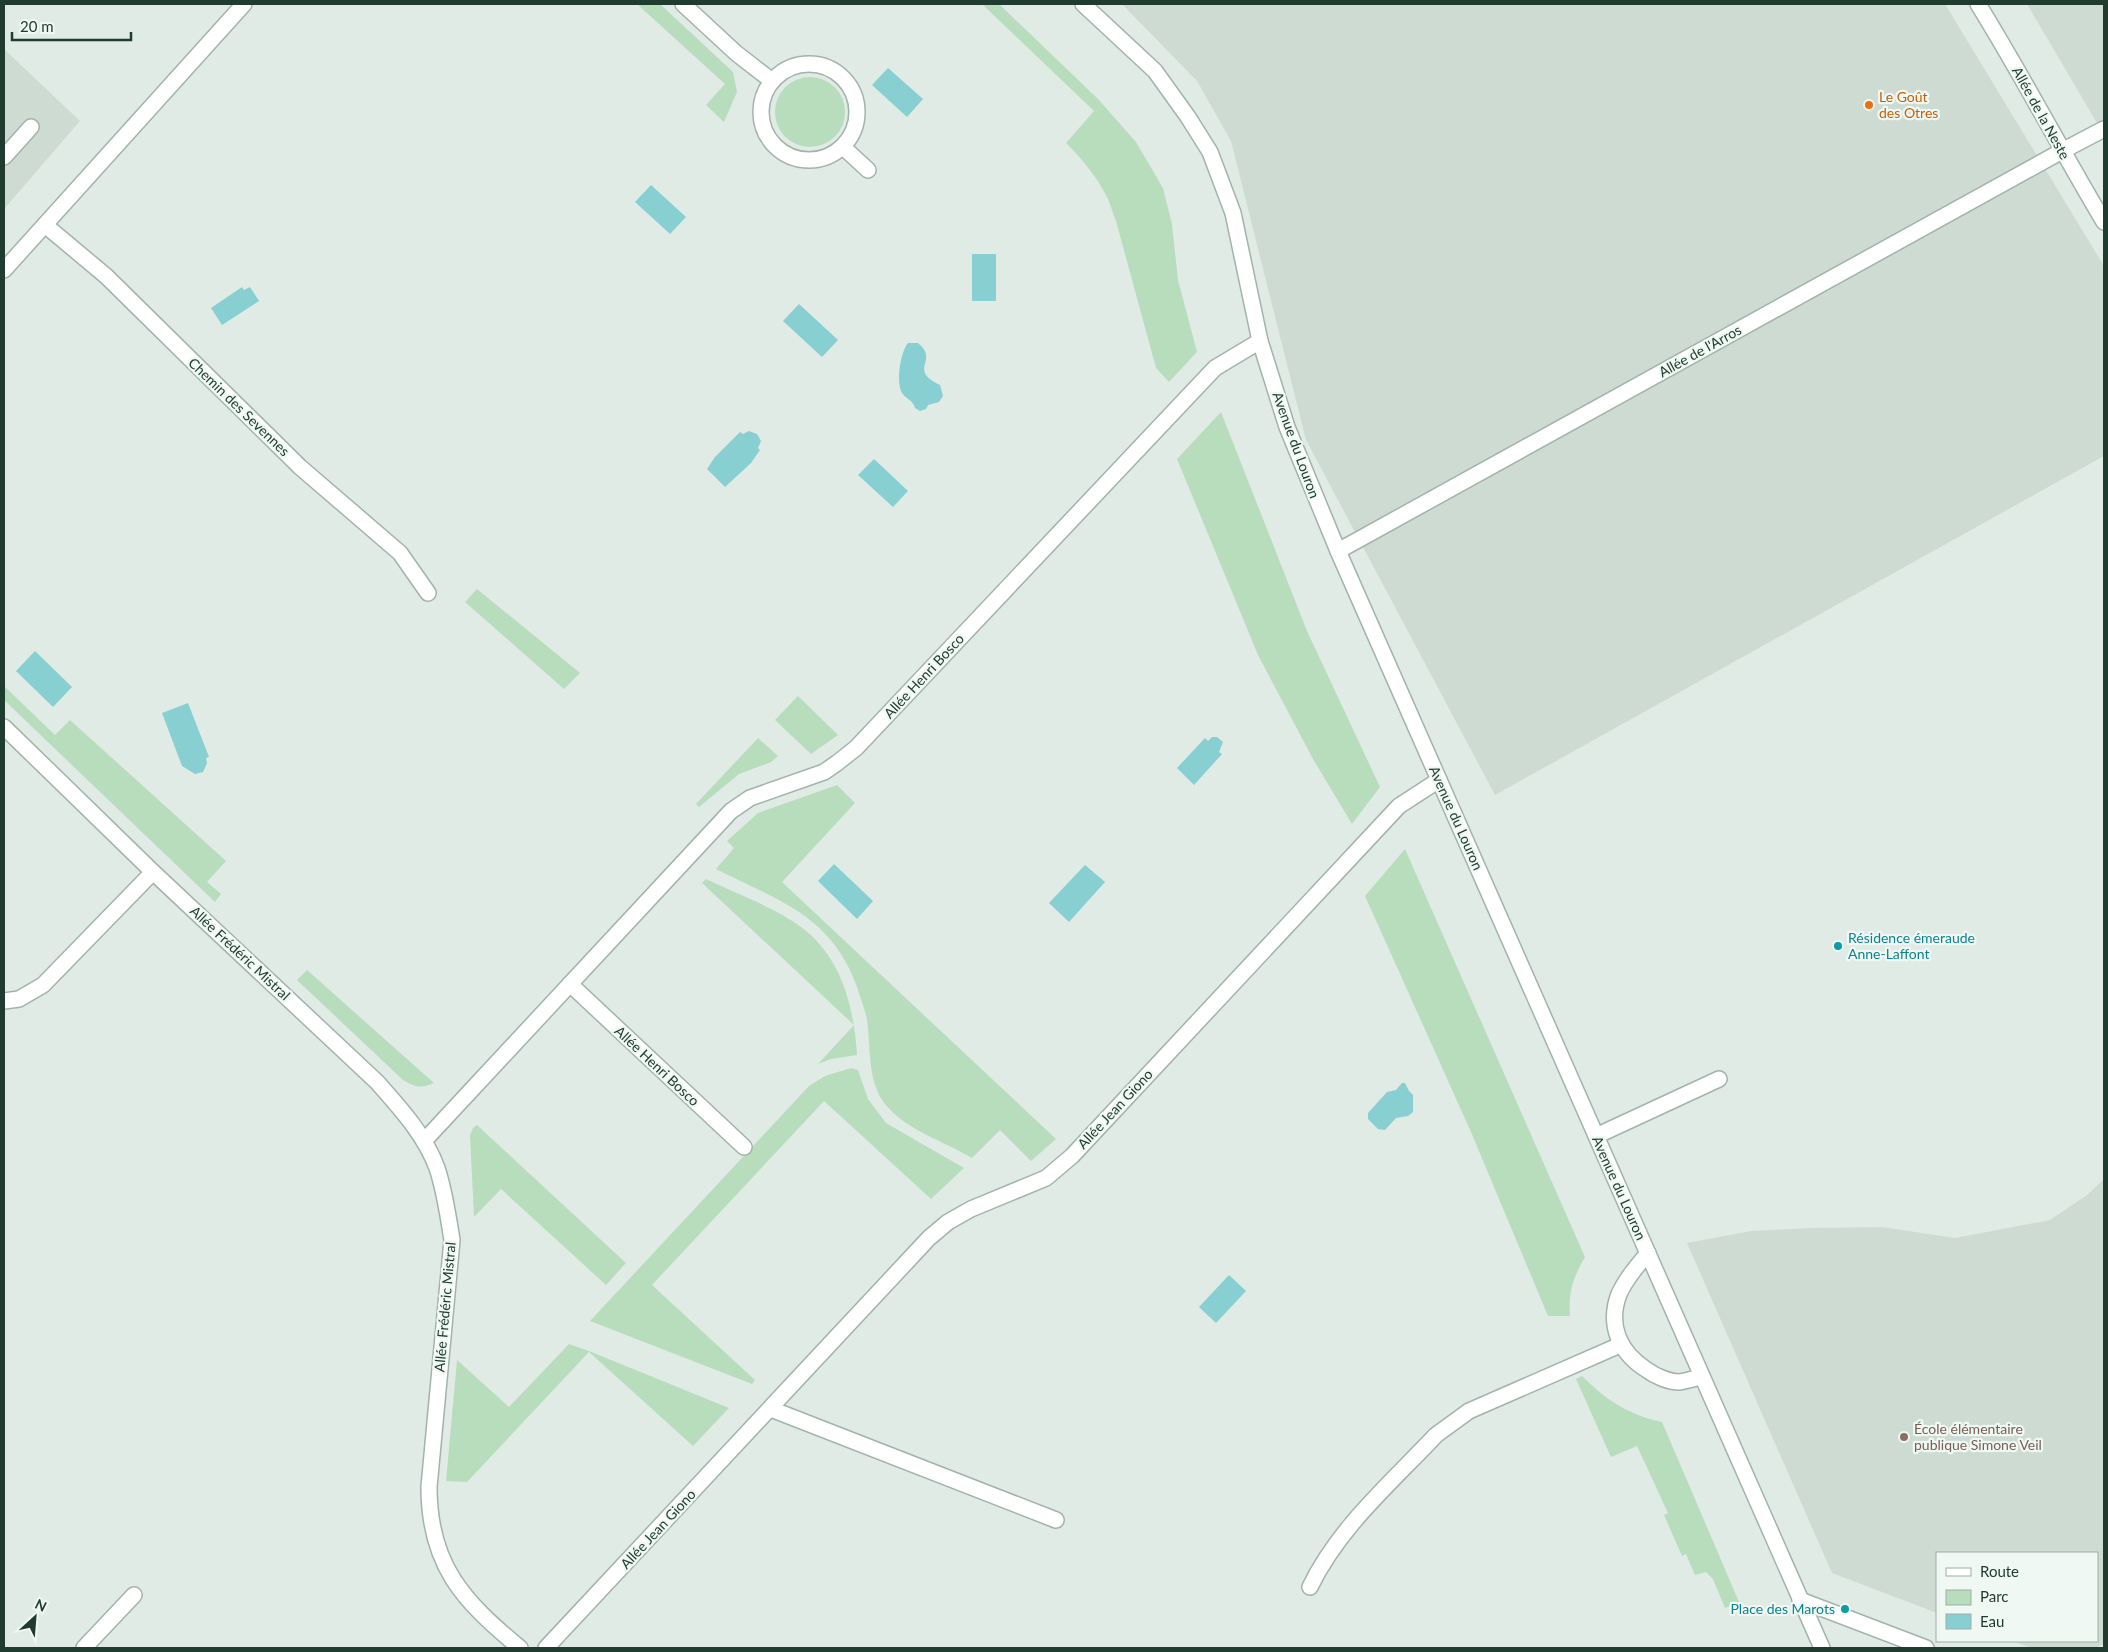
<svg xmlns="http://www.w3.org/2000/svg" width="2108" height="1652" font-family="Lato,sans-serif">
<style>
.built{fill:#cedbd3}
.green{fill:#b8ddbd}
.water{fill:#87cfd1}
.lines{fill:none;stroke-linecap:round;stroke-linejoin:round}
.service-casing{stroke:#a3b3ab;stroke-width:18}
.minor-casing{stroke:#a3b3ab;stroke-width:18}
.service{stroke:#fff;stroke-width:15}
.minor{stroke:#fff;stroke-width:15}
.food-dot{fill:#e8710a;stroke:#f0f8f3;stroke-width:2}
.culture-dot{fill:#0f9aa8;stroke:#f0f8f3;stroke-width:2}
.education-dot{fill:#8d6e63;stroke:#f0f8f3;stroke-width:2}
.labels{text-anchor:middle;stroke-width:4.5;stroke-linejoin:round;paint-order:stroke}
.food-label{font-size:14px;fill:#c56008;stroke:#f0f8f3;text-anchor:start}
.street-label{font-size:14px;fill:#203c31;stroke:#f0f8f3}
.culture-label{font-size:14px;fill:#0d838f;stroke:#f0f8f3;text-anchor:start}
.education-label{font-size:14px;fill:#785e54;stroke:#f0f8f3;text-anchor:start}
</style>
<rect width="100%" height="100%" fill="#e0ebe5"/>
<g class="built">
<path d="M1122 4H1945L2104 266V456L1495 795 1306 440 1231 141 1197 81Z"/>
<path d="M2027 4H2104V135Z"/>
<path d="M4 49 80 121 4 209Z"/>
<path d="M2104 1179V1644L2095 1648H2032L2012 1641H2097V1553H1937V1613L1832 1573 1687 1243 1751 1231 1811 1228 1882 1227 1955 1238 2050 1220 2087 1195Z"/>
</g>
<g class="green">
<path d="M637 4H660L733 72 737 92 724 122 706 105 725 84Z"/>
<path d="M982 4H999L1098 99 1136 142 1163 188 1172 224 1178 280 1197 352 1169 382 1156 368 1116 221C1113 214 1111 206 1108 199 1097 177 1083 160 1066 143L1094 111Z"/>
<circle cx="810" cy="112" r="35"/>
<path d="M1221 412 1307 631 1380 787 1352 824 1313 759 1258 655 1177 459Z"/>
<path d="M477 589 580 673 564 689 465 602Z"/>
<path d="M4 686 55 735 70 720 226 861 207 882 221 894 215 902 4 700Z"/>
<path d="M798 696 838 735 811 754 775 720Z"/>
<path d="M758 738 778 756 771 762 739 774 699 807 696 804Z"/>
<path d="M837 785 855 803 782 882 1056 1139 1031 1161 1000 1130 972 1158C944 1141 907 1131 885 1104 867 1081 871 1048 867 1020 865 1009 860 998 857 987 831 915 779 901 716 869L734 848 727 841 758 813Z"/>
<path d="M1405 849 1585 1257C1573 1278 1568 1292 1570 1316H1548L1471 1132 1365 896Z"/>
<path d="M706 879C735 893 776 908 801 927 842 957 854 1008 857 1055L831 1059 818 1064 854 1025 702 883Z"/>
<path d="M307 970 434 1083C421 1089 415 1087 403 1080L297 980Z"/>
<path d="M851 1068 858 1070 868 1099 886 1123 964 1168 931 1199 824 1101 652 1285 755 1380 752 1384 590 1321 809 1086 825 1076Z"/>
<path d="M477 1125 626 1263 606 1285 501 1189 474 1217 470 1135 473 1128Z"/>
<path d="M569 1344 589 1351 729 1408 693 1446 589 1352 467 1482 446 1481 457 1360 509 1407Z"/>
<path d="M1582 1376C1606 1400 1629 1415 1662 1422L1739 1602 1725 1608 1713 1579 1706 1572 1695 1575 1686 1554 1682 1556 1664 1515 1668 1513 1637 1446 1611 1457 1576 1379Z"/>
</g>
<g class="water">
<path d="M888 68 923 99 907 117 872 85Z"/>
<path d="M651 185 686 217 670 234 635 202Z"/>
<rect x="972" y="254" width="24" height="47"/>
<path d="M242 287 244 290 250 287 259 301 222 325 211 308Z"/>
<path d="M799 304 838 340 822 357 783 321Z"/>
<path d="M908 343H918C940 361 907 369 940 385L943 396 939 402 928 405 926 409 920 411 915 408C913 400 906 399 902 393 896 382 900 353 908 343Z"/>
<path d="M749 431 757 434 761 441 758 448 760 450 751 463 725 487 707 469 715 457 740 432 743 434Z"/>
<path d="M874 459 908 491 893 507 858 475Z"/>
<path d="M35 651 72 687 53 707 16 671Z"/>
<path d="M188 703 209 757 206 758 207 763 203 772 195 774 182 766 162 713Z"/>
<path d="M1212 737H1217L1223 742 1219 752 1222 754 1194 785 1177 768 1205 738 1208 741Z"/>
<path d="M834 864 873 901 857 919 818 881Z"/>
<path d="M1085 865 1105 882 1069 922 1049 903Z"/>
<path d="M1402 1083H1405L1409 1091 1413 1095V1112L1408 1116 1396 1118 1385 1130 1378 1129 1368 1119V1113L1387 1092 1396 1090Z"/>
<path d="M1229 1275 1246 1291 1216 1323 1199 1307Z"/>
</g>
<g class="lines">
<g class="service-casing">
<g id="service">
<path d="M2062 151 2104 129"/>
<path d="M4 157 31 127"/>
<path d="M1596 1136 1719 1079"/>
<path d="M1800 1600 1926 1648"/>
</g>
</g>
<g class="minor-casing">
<g id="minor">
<path d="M683 4 736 53 772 81"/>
<path d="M1083 4 1155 71 1188 117 1210 152 1233 213 1260 341 1287 427 1338 551 1822 1648"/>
<path d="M1978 4C2022 75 2061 150 2104 222"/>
<circle cx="809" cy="112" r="48"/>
<path d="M843 147 868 170"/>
<path d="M45 225 106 276 300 467 400 553 428 593"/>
<path d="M4 270 244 4"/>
<path d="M1338 551 2062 151"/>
<path d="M4 727 153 872 377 1082C400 1108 425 1135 437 1168 445 1192 448 1216 452 1240L429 1487C429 1565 463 1601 520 1648"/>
<path d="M570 984 744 1147"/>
<path d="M4 1001 19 999 43 985 153 872"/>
<path d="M424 1141 731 811 750 798 824 772 837 763 856 748 1215 368 1260 341"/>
<path d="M1648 1253C1637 1266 1626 1279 1619 1294 1607 1326 1620 1353 1647 1370 1655 1376 1669 1382 1679 1382 1687 1381 1695 1378 1702 1377"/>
<path d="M771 1409 1056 1520"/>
<path d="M1310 1587C1339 1527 1391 1483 1436 1435L1469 1411 1620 1345"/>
<path d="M84 1648 134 1595"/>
<path d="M546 1648 929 1238 948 1222 971 1209 1046 1178 1072 1156 1399 806 1439 780"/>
</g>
</g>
<use href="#service" class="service"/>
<use href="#minor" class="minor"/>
</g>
<circle class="food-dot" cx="1869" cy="105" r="5"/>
<g class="culture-dot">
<circle cx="1838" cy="946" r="5"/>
<circle cx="1845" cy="1609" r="5"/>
</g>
<circle class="education-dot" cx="1904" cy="1437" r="5"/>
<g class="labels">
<g class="food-label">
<text x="1879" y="102">Le Goût<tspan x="1879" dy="16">des Otres</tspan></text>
</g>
<g class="street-label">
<text transform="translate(2041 113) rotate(61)" y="5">Allée de la Neste</text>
<text transform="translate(1700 351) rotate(-29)" y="5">Allée de l'Arros</text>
<text transform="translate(239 407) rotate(44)" y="5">Chemin des Sevennes</text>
<text transform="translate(1296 445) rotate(70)" y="5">Avenue du Louron</text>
<text transform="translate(924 676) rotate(-47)" y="5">Allée Henri Bosco</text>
<text transform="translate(1456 818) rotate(66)" y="5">Avenue du Louron</text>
<text transform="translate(240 953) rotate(43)" y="5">Allée Frédéric Mistral</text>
<text transform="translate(657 1066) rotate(43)" y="5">Allée Henri Bosco</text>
<text transform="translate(1115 1109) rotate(-47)" y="5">Allée Jean Giono</text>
<text transform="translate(1619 1188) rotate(66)" y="5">Avenue du Louron</text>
<text transform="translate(445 1307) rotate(-85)" y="5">Allée Frédéric Mistral</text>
<text transform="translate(658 1529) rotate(-47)" y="5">Allée Jean Giono</text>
</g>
<g class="culture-label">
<text x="1848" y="943">Résidence émeraude<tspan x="1848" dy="16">Anne-Laffont</tspan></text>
<text x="1835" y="1614" text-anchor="end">Place des Marots</text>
</g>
<g class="education-label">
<text x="1914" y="1434">École élémentaire<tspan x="1914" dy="16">publique Simone Veil</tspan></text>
</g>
</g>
<rect width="2108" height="1652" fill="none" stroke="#203c31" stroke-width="10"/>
<rect x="1936" y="1552" width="162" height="90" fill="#f0f8f3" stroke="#9dada5"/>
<rect x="1946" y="1568" width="25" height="8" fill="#ffffff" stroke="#9dada5"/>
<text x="1980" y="1577" font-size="15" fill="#203c31">Route</text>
<rect x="1946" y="1590" width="25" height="15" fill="#b8ddbd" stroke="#9dada5"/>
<text x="1980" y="1602" font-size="15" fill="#203c31">Parc</text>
<rect x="1946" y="1614" width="25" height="15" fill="#87cfd1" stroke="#9dada5"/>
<text x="1980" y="1627" font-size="15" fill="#203c31">Eau</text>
<g transform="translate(35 1617) rotate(26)" stroke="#f0f8f3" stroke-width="4" paint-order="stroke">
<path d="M0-4L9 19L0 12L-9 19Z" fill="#203c31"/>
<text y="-8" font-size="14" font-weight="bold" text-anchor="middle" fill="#203c31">N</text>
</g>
<path d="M12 32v8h119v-8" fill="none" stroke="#203c31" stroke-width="2.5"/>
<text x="20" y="32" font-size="15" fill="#203c31" stroke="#f0f8f3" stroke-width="4" paint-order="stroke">20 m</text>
</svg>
